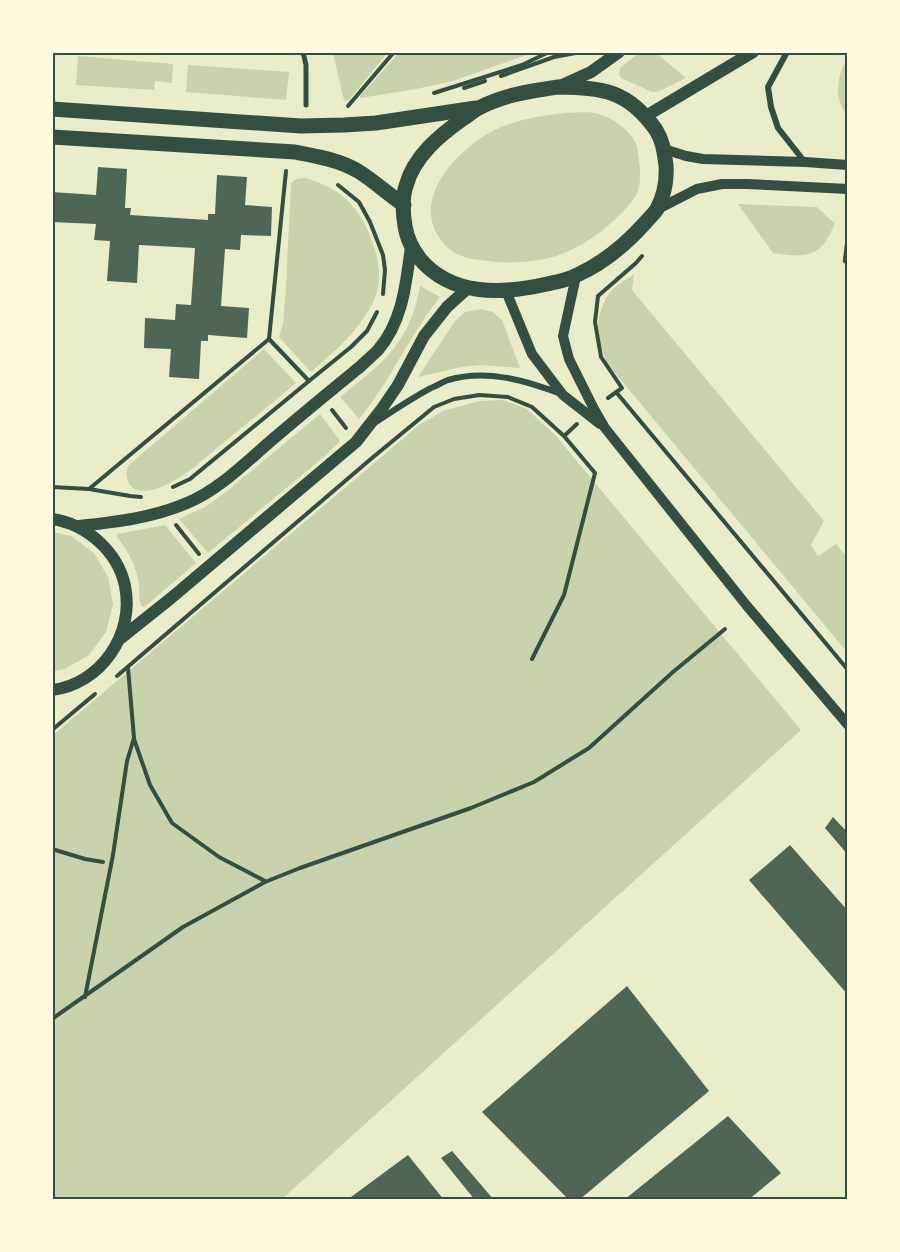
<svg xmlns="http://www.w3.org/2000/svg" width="900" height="1252" font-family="Spectral,serif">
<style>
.green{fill:#cad2ad}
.building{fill:#4f6655}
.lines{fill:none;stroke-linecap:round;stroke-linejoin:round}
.path{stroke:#344e41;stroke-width:4}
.service{stroke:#344e41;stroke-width:4.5}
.pedestrian{stroke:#344e41;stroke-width:5}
.minor{stroke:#344e41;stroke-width:6}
.tertiary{stroke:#344e41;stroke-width:10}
.secondary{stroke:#344e41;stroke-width:12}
.primary{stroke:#344e41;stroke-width:15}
.neatline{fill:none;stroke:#344e41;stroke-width:2}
</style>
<rect width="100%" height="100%" fill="#e9edc9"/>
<g class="green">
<path d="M333 53V52L387 53 349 100H344Z"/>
<path d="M399 53V52L532 53 453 81 416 89 360 98V96Z"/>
<path d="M639 53H656L686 78 658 92H652L621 78 619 75 620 68Z"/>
<path d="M78 56 173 64 172 83 155 81 154 90 76 85Z"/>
<path d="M847 58V115C833 96 837 78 847 58Z"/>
<path d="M188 65 289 72 286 100 186 92Z"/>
<path d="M566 113C576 113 588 111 598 114 613 118 629 129 636 144 638 149 638 156 639 161 641 171 641 188 635 197 618 221 585 247 556 256 537 262 508 264 488 261 469 259 453 257 441 240 412 202 451 157 484 136 508 121 537 116 566 113Z"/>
<path d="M305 178C345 189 363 211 375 250 380 267 381 284 374 300 360 330 335 351 311 372L279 337 283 323 286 287 291 183 296 179Z"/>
<path d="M738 204 817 207 835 224C831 231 828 239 823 245 809 260 791 255 773 253Z"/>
<path d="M634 274 632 290 824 521 811 545 818 556 836 544 847 557V652L606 362C603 351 598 340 598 328 598 315 604 297 614 288 620 283 628 279 634 274Z"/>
<path d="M420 286 440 297C409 336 390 382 359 419L340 397C383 363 410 343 420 286Z"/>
<path d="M482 309 493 312 502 320 520 368 481 365 461 367 418 377 455 321 465 312Z"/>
<path d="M264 349 296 383 193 468C180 478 141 504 129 483 125 476 126 471 129 465Z"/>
<path d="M503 400 527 409 556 436 801 730 281 1200 53 1199 52 736 419 425 443 411 479 401Z"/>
<path d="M320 414 340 441 325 456 208 553 179 519 207 506 227 491Z"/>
<path d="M165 525 196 563 144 607H142C138 600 140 592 139 584 136 565 128 551 117 537V534Z"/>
<path d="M53 532 71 536 94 553 108 577 113 604 106 632 89 655 65 669 53 671Z"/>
</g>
<g class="building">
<path d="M98 167 127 169 125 208H131L130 215 208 220V214H215L217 175 247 177 245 205 272 207 271 236 241 235 240 250 225 249 221 306 249 308 247 338 208 335V341H201L199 379 169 377 171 349 144 348 145 318 175 320 176 304 191 305 195 248 139 245 137 283 107 281 110 241 94 240 96 224 52 222V192L96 195Z"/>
<path d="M833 817 848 833V855L825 828Z"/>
<path d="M790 845 848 911V995L749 880Z"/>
<path d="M627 986 709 1091 579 1200H569L482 1112Z"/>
<path d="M728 1116 781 1173 748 1200H624Z"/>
<path d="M452 1151 494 1200H475L441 1158Z"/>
<path d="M408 1155 444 1200H347Z"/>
</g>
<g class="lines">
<g class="path">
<path d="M501 76 554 57 581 52"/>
<path d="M464 88 485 81"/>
<path d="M434 93 522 65 549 52"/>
<path d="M348 106 394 52"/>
<path d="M286 171 269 339 309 381"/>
<path d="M338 185 359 202 370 222 383 255 385 270 383 294"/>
<path d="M616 392 848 670"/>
<path d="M608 398 622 388 601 357 595 322 598 296 636 263 642 256"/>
<path d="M332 410 346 428"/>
<path d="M564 436 577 424"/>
<path d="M52 487 89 489"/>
<path d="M173 487 190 479 309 381 351 347 367 331 377 312"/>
<path d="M141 497 130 496 89 489 269 339"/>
<path d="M176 525 199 554"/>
<path d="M117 676 372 458 434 407 454 399 479 395 508 397 532 407 564 436 595 473 564 595 532 659"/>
<path d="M52 730 95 694"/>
<path d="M134 739 150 785 172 823 219 857 265 881"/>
<path d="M52 849 85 859 103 862"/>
<path d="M85 997 113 855 127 761 134 738 128 668"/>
<path d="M52 1019 183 927 265 882 300 868 471 808 534 782 589 748 673 672 725 629"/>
</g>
<path class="service" d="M848 237 845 261 848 263"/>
<path class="pedestrian" d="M303 52 306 65V105"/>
<g class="minor">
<path d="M787 52 768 87 771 107 778 128 804 161"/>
<path d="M376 422C394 410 412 398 431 388 437 386 442 382 448 380 486 369 525 380 561 394"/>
</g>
<g class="tertiary">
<path d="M664 149 686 156 703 159 805 162 848 165"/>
<path d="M656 210 697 189 722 184H747L848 189"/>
<path d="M576 276 563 336 569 359 594 409 605 428 747 606 848 725"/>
<path d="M506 291 532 354 563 395 600 424"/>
</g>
<g class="secondary">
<path d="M560 86 591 72 619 52"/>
<path d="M646 116 753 52"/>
<path d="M52 519C87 524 118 552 125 586 135 634 101 684 52 690"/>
<path d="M79 526C116 522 152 518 187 503 216 491 241 467 265 446 296 419 328 393 361 366 366 361 372 356 378 350 403 321 406 283 411 247"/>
<path d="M121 638 170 599 356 442 381 410 398 385 424 336 447 307 468 288"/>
</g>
<g class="primary">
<path d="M558 87C603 88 628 90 656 130 663 141 664 152 666 165 667 180 664 196 657 209 654 214 649 218 645 223 626 244 604 263 577 275 568 280 557 282 547 284 503 294 452 297 420 259 412 249 407 239 405 226 403 214 402 198 406 186 414 156 440 135 464 118 469 115 474 110 479 108 503 95 531 91 558 87Z"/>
<path d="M52 109 301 126 344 125 376 123 476 108"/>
<path d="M52 137 295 152C316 156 339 160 358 171 374 181 388 194 404 205"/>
</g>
</g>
<rect width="900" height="1252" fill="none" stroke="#fefae0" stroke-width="108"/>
<rect x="54" y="54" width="792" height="1144" class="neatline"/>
</svg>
